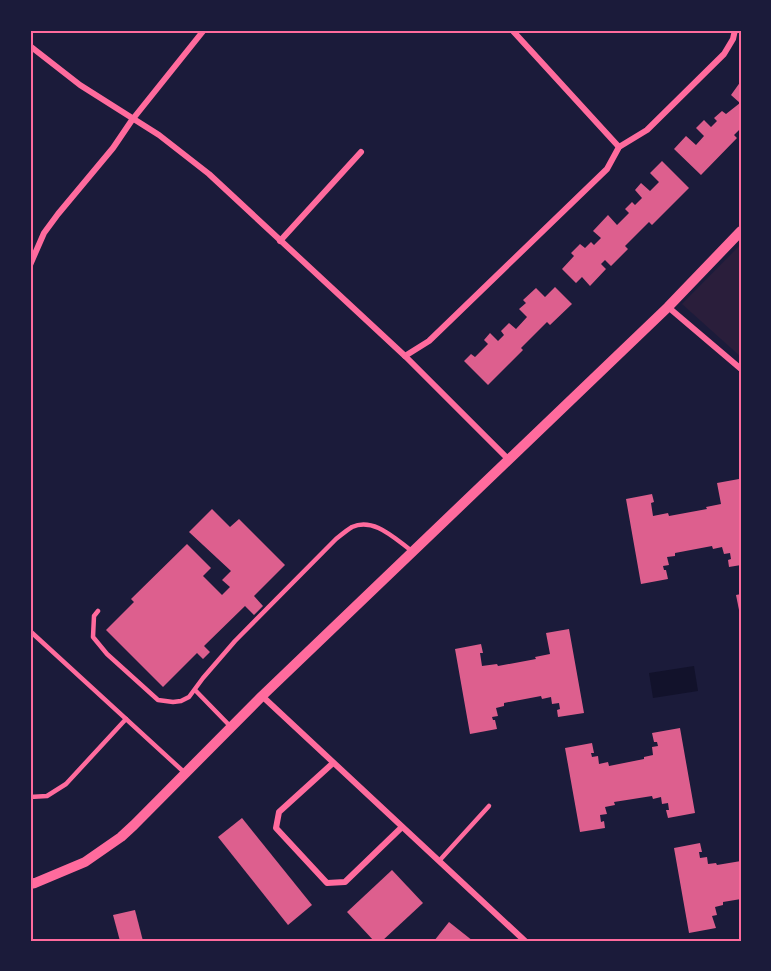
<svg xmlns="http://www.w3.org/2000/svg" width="771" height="971" font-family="Lato,sans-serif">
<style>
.green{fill:#2a1e3b}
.water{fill:#12122b}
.building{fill:#dd5f8e}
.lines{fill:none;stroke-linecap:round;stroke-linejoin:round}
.service{stroke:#ff6b9d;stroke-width:4.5}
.minor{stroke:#ff6b9d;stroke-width:6}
.tertiary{stroke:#ff6b9d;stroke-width:10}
.neatline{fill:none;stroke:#ff6b9d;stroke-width:2}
</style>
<rect width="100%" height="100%" fill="#1b1b3a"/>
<path class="green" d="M741 244V357L682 304Z"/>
<path class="water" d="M694 666 698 691 653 698 649 673Z"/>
<g class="building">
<path d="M741 81V128L734 135 737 138 701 175 674 149 686 136 696 145 704 136 696 128 704 120 711 127 717 121 714 118 722 111 726 114 740 103 731 95Z"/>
<path d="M662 161 689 188 652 225 649 222 625 246 628 249 611 266 605 260 601 264 606 269 590 286 582 277 576 283 562 269 574 256 571 253 580 244 585 248 591 242 594 245 601 238 593 231 608 215 617 225 629 213 625 209 632 202 635 205 642 198 635 190 641 183 650 191 659 182 650 173Z"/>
<path d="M555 287 572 304 550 325 547 322 521 348 523 350 488 385 464 361 471 354 475 357 488 344 484 340 490 333 498 341 504 335 501 331 509 323 516 329 527 317 519 309 526 303 523 300 536 288 545 297Z"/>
<path d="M739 479 741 565 729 567 728 560 731 559 730 553 724 554 722 547 713 549 712 546 675 553V556L667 557 669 565 663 566 664 570H666L668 579 641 584 626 499 652 494 654 502 651 503 653 516 668 513 669 516 707 509 706 507 721 504 717 483Z"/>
<path d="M212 509 230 527 239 519 285 565 254 596 263 606 254 615 245 606 204 646 210 652 203 659 197 653 163 687 106 630 134 602 131 599 187 544 211 568 203 576 222 595 230 587 222 580 231 571 189 532Z"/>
<path d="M741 594V615H740L736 595Z"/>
<path d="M569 629 584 713 558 717 557 710 560 709 559 703 552 704 551 697 542 699 541 696 504 703V706L496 708 498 716 492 717 493 720H495L497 729 470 734 455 649 481 644 483 653H480L482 666 497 664 498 666 536 659 535 657 550 654 546 633Z"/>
<path d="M680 728 695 813 668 818 666 810H669L668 803 662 804 661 797 653 799 652 796 614 802 615 805 605 807 607 814 600 815 601 822 604 821 605 828 580 832 565 748 592 743 594 753H591L592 757 598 756 599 764 608 762 609 766 644 759V757L653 755 652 747 658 746 657 742H654L652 733Z"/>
<path d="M242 818 312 905 288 925 218 837Z"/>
<path d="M700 843 702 852H699L700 858 707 857 708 864 716 863 717 865 741 861V899L723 902V905L715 907 717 915 712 916 716 928 689 933 674 848Z"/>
<path d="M392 870 423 903 382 941H374L347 912Z"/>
<path d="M135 910 143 941H120L113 915Z"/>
<path d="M449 922 473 941H434Z"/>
</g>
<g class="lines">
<g class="service">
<path d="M98 611 94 616 93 637 107 654 158 700 173 702 181 701 189 697 203 678 235 641 336 539C341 535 347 530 352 527 374 517 395 539 412 551"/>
<path d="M30 631 185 773"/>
<path d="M195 690 231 727"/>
<path d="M30 797 47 796 66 784 126 719"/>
<path d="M439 861 489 806"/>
</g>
<g class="minor">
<path d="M512 30 619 147"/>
<path d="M30 46 80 85 159 135 209 174 405 356 508 459"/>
<path d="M280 241 361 152"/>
<path d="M30 265 44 233 58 214 113 148 132 120 204 30"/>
<path d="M668 307 741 369"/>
<path d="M405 356 429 341 607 169 619 147 647 130 724 54 733 39 735 30"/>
<path d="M262 696 525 941"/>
<path d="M333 763 279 812 276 828 327 883 345 882 402 827"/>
</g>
<path class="tertiary" d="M30 884 35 883 85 862 121 837 134 825 262 696 668 307 741 231"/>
</g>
<rect width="771" height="971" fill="none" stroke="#1b1b3a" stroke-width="63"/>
<rect x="32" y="32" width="708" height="908" class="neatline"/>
</svg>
